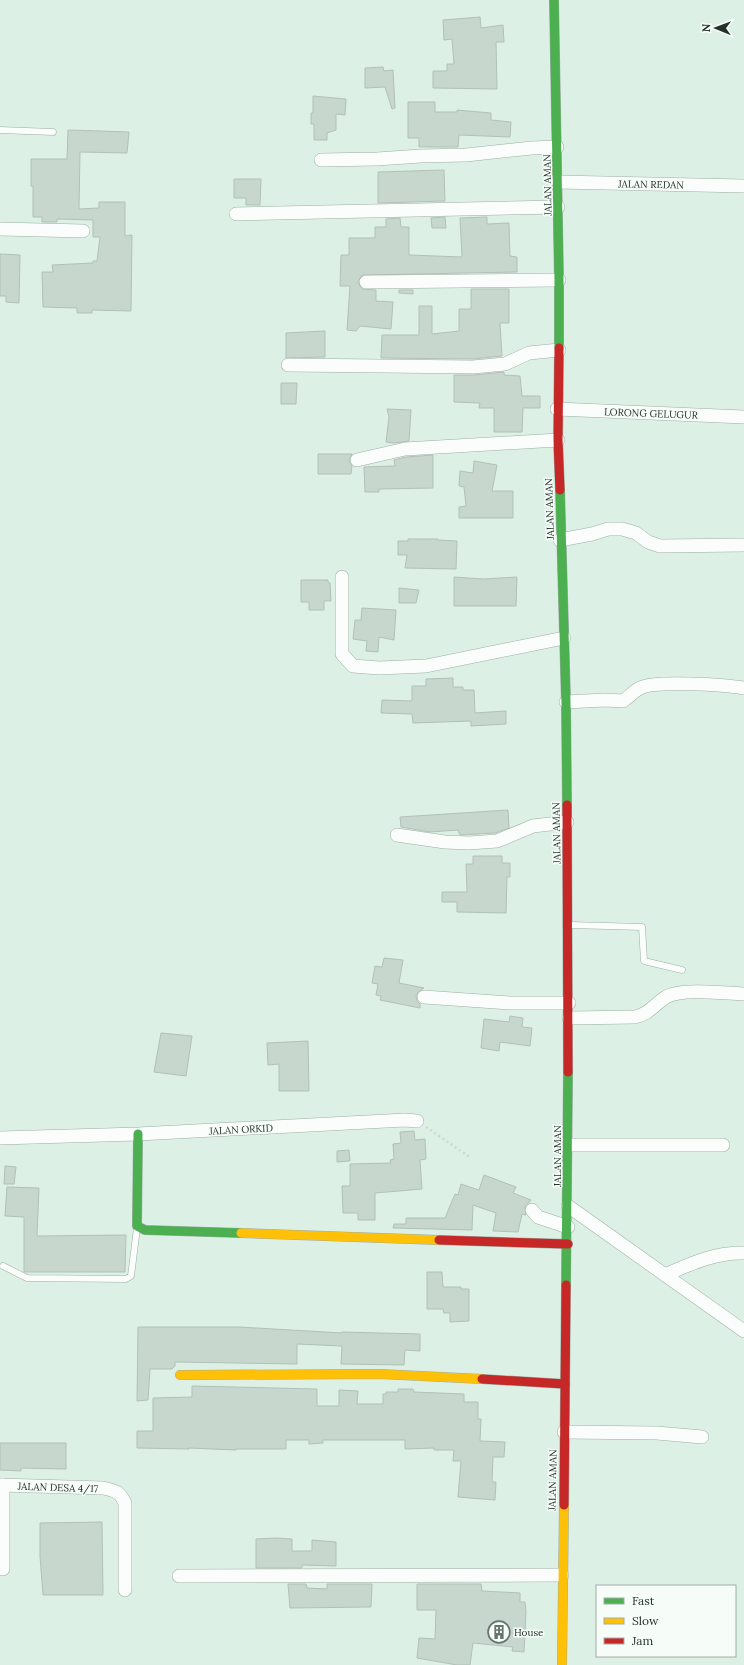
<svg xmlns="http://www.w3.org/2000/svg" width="744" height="1665" font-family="Lora,serif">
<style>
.building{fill:#c7d7ce;stroke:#b2c1b8}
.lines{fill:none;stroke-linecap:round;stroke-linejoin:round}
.lane-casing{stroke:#9eaea6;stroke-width:7}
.street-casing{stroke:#9eaea6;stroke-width:14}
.fast-casing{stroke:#9eaea6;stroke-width:10}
.slow-casing{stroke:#9eaea6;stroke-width:10}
.jam-casing{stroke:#9eaea6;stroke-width:10}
.path{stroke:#d0d6d3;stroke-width:2.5;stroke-dasharray:2 3;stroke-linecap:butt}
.lane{stroke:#fafdfb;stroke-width:6}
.street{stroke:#fafdfb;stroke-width:13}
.fast{stroke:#4caf50;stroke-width:9}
.slow{stroke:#ffc107;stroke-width:9}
.jam{stroke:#c62828;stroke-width:9}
.labels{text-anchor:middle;stroke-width:3;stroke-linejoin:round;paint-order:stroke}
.street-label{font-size:10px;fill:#25322b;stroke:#f6fdf9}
.poi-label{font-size:10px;fill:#25322b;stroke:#f6fdf9;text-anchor:start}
</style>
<rect width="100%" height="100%" fill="#dcf0e5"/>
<g class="building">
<path d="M480 17 481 28 503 25 504 42H496L497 89 433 88V71H447V64H454L452 39 444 40 443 20Z"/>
<path d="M383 67 384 71 393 70 395 108 392 109 385 87 365 88V68Z"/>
<path d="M313 96 346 99 345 115 336 114V130L327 133V140H314V124H311V113H313Z"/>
<path d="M408 102H435V112H457V110L491 113V120L511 122 510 137 459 135 458 147H419V138H408Z"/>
<path d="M68 130 129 132 127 153 80 152 79 209 99 208V202H125V236L132 235 131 311 92 310V313H77V308L43 307 42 272H53L52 265 93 263V261H97L100 237H93V220L57 219V222H42V217H33V186H31V159H67Z"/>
<path d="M444 170 445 201 378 203V172Z"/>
<path d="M234 179H261L260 205H246V198H234Z"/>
<path d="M445 217 446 228H432L431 218Z"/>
<path d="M487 217V224L509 223 510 256 517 257V272L362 275 358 282 362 289 376 290V301L393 302 391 329 360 326 356 331 347 330 350 286H340L341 255H349V238H375V227H386V219L400 218 401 227H409V255L462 257 460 218Z"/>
<path d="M0 254 20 255 19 303 6 302V296H0Z"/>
<path d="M471 289H509V323H500L502 356 473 359 381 358 382 335H419V306H432V334L459 331V309H471Z"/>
<path d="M399 290H413V294L399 293Z"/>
<path d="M325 331V357L286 358V333Z"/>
<path d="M504 372V375L520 376 522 396H540V408H523L522 432H494V408H479L480 403 454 402V375H474Z"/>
<path d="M281 383H297L296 404H281Z"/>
<path d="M387 409 411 410 409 441 394 443 386 442 389 417Z"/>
<path d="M318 454H352L349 461 352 466 351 474H318Z"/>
<path d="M433 455V488L379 489V492H365L364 467 395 466 394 460 406 457Z"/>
<path d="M474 461 497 465 492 491H513V518H459V507L466 506 464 487 459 486 460 471 473 473Z"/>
<path d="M408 539H438V540L457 541 456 569 405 568 407 555H398V541H408Z"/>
<path d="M454 577 483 579 517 577 516 606H454Z"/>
<path d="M301 580H328V582L330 583 331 601H324V610H309V602H301Z"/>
<path d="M399 588 419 590 416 603H399Z"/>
<path d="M362 608 396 610 394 640 379 637 378 652 366 651 367 641 353 639 355 620H361Z"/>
<path d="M453 678V687H463V690H474L475 713 506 711V724L471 726V721L413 723 412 714 381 713 382 700 412 701V686H426V679Z"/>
<path d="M508 810 509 828 495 833 460 835 458 830 430 832 401 827 400 817Z"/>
<path d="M473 856H502V863H510V877H507L506 913 457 912V902H442V892H467L466 864H473Z"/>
<path d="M384 958 403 960 399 983 424 988 418 992 416 996 417 1001 420 1004V1008L380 1000 381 996 376 995 378 984 372 983 375 966 382 967Z"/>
<path d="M510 1016 523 1018 522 1027 532 1028 530 1046 500 1042 499 1051 481 1048 484 1019 509 1022Z"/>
<path d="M161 1033 192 1036 186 1076 154 1072Z"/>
<path d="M308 1041 309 1091H279V1064L268 1065 267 1043Z"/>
<path d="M414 1131 415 1140 425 1139 426 1159 420 1160 422 1189 375 1193V1220H358V1213H343L342 1186H350V1164L391 1163 390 1160 394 1159 393 1144 401 1143 400 1132Z"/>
<path d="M349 1150 350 1161 337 1162V1151Z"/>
<path d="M5 1166 16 1167 14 1184H4Z"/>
<path d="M484 1175 516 1187 513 1193 531 1200 525 1207 526 1215 522 1214 518 1232 493 1231 496 1213 473 1205 472 1230 393 1228 394 1224H406V1218H445L455 1194 458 1195 461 1184 479 1190Z"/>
<path d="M7 1187 39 1188 37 1236 126 1235 125 1272H24V1217L5 1216Z"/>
<path d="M427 1272H442L443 1287H461V1289H469V1321L450 1322V1313H444L443 1309H427Z"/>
<path d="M138 1327H239L342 1333V1332L420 1334V1351L405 1350 404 1365 341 1364 342 1346 297 1344V1364L175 1362V1366L172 1369H150L148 1400 137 1401Z"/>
<path d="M192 1386 317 1389V1406H339V1390L358 1391 357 1404H383V1394H386V1392H398V1389H413L414 1392 464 1394V1402H478V1419H481L480 1441 505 1442 504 1457H493L492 1482H496L495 1500 458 1497 461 1461H453L454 1450H434V1448L405 1449V1440H323V1443L309 1444V1440H286V1449H236V1450L189 1448V1449L137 1448V1431H153V1398L192 1397Z"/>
<path d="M0 1443H66V1469L21 1468V1471L0 1470Z"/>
<path d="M102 1522 103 1595H43L40 1556V1523Z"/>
<path d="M276 1538 292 1539V1551H312V1540L336 1542V1566L302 1565V1568H256V1539Z"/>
<path d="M288 1584H306L307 1588 327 1589V1584H372L371 1607 290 1608Z"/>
<path d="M417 1584H481L482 1591 520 1593V1602H525L526 1612 524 1652 512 1651 513 1647 473 1643 470 1665H457L417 1658 419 1638 435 1639 436 1610H417Z"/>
</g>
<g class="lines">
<g class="lane-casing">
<g id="lane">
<path d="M0 130 53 132"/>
<path d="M570 925 642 927 644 961 682 970"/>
<path d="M3 1266 27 1278 126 1279 131 1276 137 1228"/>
</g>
</g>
<g class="street-casing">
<g id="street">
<path d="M321 160 377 159 421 156 466 155 532 148 557 147"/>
<path d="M558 182 744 186"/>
<path d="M236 214 558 207"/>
<path d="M0 229 83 231"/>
<path d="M366 282 559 280"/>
<path d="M288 365 473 367 505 364 529 353 559 350"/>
<path d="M557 409 744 417"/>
<path d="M357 460 405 449 558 440"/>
<path d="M560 540 592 534 608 529H622L636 533 648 542 660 546 744 545"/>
<path d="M342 577V654L353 666 379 668 426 666 564 638"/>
<path d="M566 702 605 700 623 701C629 697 634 691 640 688 654 680 726 685 744 688"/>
<path d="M397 835 445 842 469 843 497 841 533 826 567 822"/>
<path d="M424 997 510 1003H569"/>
<path d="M569 1018 635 1017C651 1013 653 1005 666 997 681 988 725 993 744 994"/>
<path d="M0 1138 138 1134 405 1120 417 1121"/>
<path d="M569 1145H723"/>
<path d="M568 1206 744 1331"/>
<path d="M532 1210 538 1217 568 1227"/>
<path d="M665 1275C690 1264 716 1252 744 1253"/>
<path d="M564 1432 657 1433 702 1437"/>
<path d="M0 1485 103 1488C116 1491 119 1491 125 1503V1590"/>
<path d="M3 1485V1569"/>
<path d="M179 1576 562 1575"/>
</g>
</g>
<g class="fast-casing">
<g id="fast">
<path d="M554 0 559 280V348"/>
<path d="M560 490 566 702 567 805"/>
<path d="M138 1134 137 1226 145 1230 241 1233"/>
<path d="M566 1285 568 1072"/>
</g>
</g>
<g class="slow-casing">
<g id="slow">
<path d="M241 1233 439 1240"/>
<path d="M180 1375 380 1374 482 1379"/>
<path d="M562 1665 564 1505"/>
</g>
</g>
<g class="jam-casing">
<g id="jam">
<path d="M559 348 558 440 560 490"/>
<path d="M567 805 568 1072"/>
<path d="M439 1240 568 1244"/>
<path d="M482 1379 565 1384"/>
<path d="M564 1505 566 1285"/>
</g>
</g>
<path class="path" d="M426 1127 471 1158"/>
<use href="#lane" class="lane"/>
<use href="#street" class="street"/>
<use href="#fast" class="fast"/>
<use href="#slow" class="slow"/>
<use href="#jam" class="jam"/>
</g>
<defs>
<g id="building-ring" transform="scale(1.15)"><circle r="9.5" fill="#f6fdf9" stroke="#65746c" stroke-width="1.5"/><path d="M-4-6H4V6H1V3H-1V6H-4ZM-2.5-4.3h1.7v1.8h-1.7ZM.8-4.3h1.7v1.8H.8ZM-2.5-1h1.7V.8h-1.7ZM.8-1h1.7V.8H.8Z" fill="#65746c"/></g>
</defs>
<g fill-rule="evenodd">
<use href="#building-ring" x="499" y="1632"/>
</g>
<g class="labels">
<g class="street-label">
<text transform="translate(651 184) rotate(1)" y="4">JALAN REDAN</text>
<text transform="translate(547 185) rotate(-91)" y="4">JALAN AMAN</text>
<text transform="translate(651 413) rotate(2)" y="4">LORONG GELUGUR</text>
<text transform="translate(549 509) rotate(-92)" y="4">JALAN AMAN</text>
<text transform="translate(556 833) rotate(-91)" y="4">JALAN AMAN</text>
<text transform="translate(241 1129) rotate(-3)" y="4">JALAN ORKID</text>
<text transform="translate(557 1156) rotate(-90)" y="4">JALAN AMAN</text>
<text transform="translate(552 1480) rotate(-89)" y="4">JALAN AMAN</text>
<text transform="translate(58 1487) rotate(2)" y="4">JALAN DESA 4/17</text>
</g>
<g class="poi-label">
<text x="514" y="1636">House</text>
</g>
</g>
<rect x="596" y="1585" width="140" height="72" fill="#f6fdf9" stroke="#a2aca7"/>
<rect x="604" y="1598" width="20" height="6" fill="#4caf50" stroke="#a2aca7"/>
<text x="632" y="1605" font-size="12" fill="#25322b">Fast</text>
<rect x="604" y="1618" width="20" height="6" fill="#ffc107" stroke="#a2aca7"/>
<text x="632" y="1625" font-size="12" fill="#25322b">Slow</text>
<rect x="604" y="1638" width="20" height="6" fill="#c62828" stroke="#a2aca7"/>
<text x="632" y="1645" font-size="12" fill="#25322b">Jam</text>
<g transform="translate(716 28) rotate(271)" stroke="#f6fdf9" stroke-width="3" paint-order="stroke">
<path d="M0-3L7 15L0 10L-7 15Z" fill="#25322b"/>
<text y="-6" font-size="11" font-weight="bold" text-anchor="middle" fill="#25322b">N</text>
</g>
</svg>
